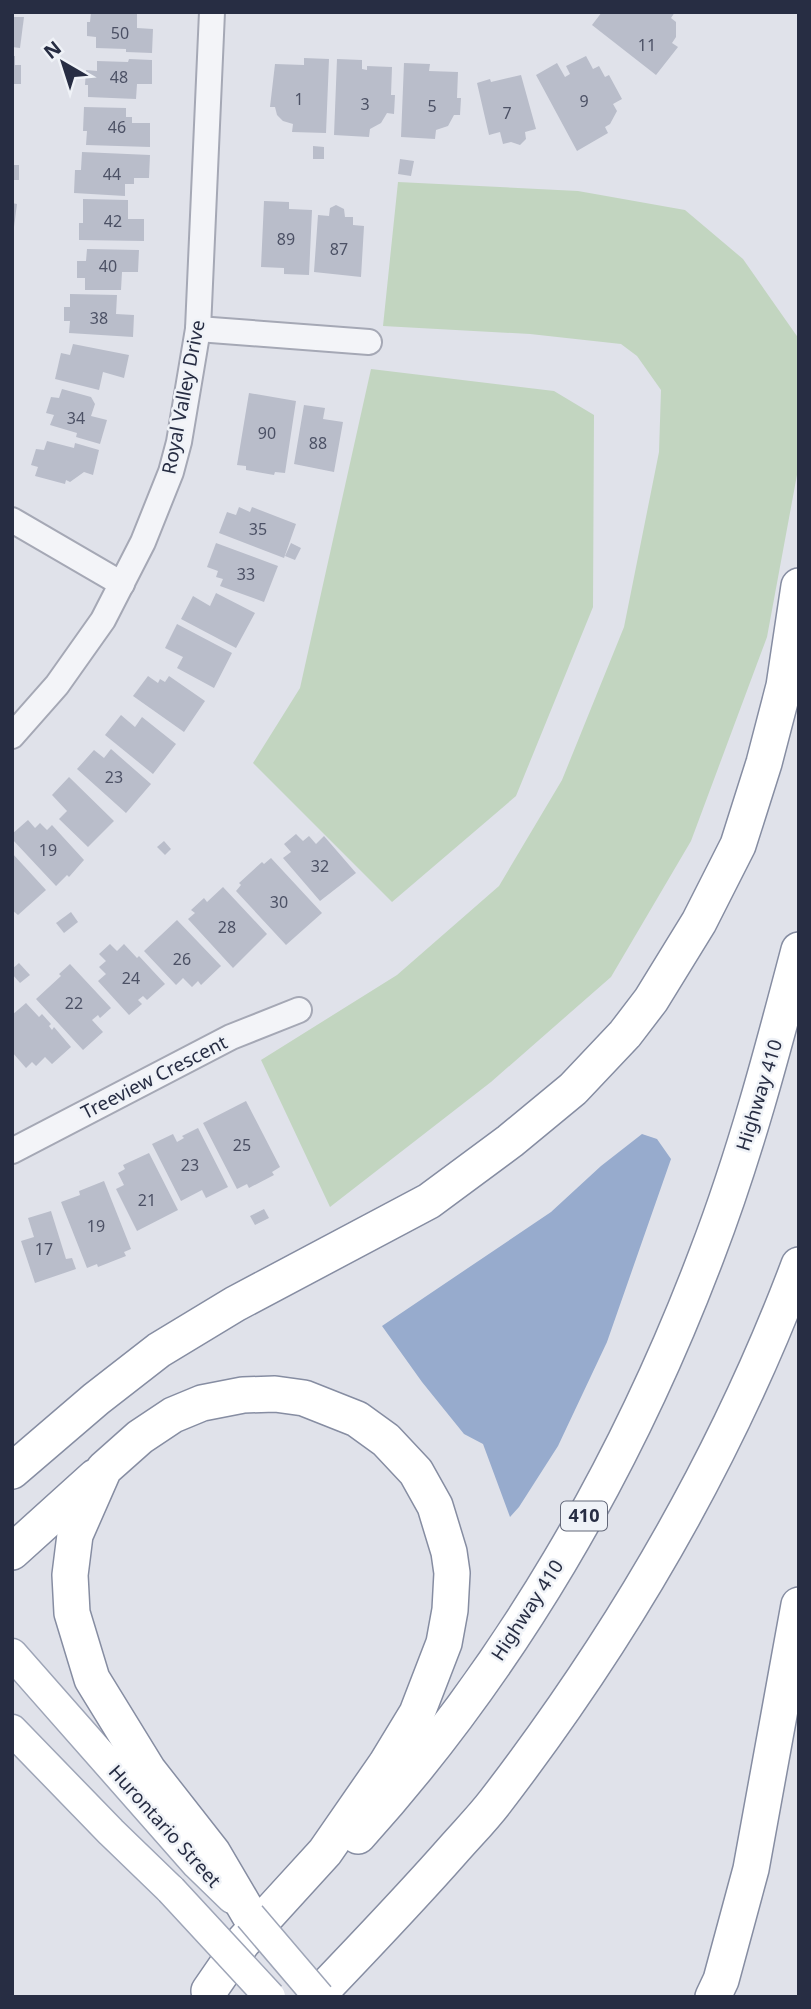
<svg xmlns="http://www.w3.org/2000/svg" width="811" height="2009" font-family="'Noto Sans',sans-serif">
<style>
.green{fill:#c2d5c0}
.water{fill:#97abcd}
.building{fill:#b9bdca}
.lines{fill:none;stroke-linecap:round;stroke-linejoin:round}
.minor-casing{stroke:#a5a8b5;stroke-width:28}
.major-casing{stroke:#9ea5b7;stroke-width:33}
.highway-casing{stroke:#868da2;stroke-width:38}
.minor{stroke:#f3f4f8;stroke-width:24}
.major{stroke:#fff;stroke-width:30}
.highway{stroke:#fff;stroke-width:35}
.major-bridge-casing{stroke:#9ea5b7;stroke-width:33;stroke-linecap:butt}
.major-bridge{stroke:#fff;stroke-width:30}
.labels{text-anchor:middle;stroke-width:5;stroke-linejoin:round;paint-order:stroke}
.number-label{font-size:16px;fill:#4c5165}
.shield{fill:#eff2f7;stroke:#636879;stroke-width:2}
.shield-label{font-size:18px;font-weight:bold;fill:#272d43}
.street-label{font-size:19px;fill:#272d43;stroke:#eff2f7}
</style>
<rect width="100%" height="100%" fill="#e0e2ea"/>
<g class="green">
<path d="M398 182 578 191 685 210 743 259 799 339V464L767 637 691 841 611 977 491 1082 330 1207 261 1060 397 975 499 886 562 780 624 627 659 452 661 390 637 356 621 344 530 334 383 326Z"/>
<path d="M371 369 554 391 594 415 593 607 516 796 392 902 253 763 300 688Z"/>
</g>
<path class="water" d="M642 1134 657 1139 671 1159 607 1342 558 1446 519 1507 510 1517 483 1444 464 1434 422 1382 382 1326 551 1212 601 1166Z"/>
<g class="building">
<path d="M91 12H137V28L153 29 152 53 126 52V49L96 48V37L87 36V22H90Z"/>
<path d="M602 12H675L671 18 676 22V37L672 43 678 47 656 75 592 25Z"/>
<path d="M12 17H24L20 48 12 47Z"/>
<path d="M12 56H15V65H21V84H12Z"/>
<path d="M586 56 593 69 599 66 605 77 609 75 622 99 613 104 617 111 610 124 605 127 608 133 577 151 536 75 557 63 565 77 570 74 566 66Z"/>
<path d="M304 58 329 59 326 133 292 132 293 124 283 121 277 115 275 107H270L275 64 304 65Z"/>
<path d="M129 59 152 60V84H137L136 99 88 97V85H85L86 70 97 71V61L128 62Z"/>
<path d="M337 59 362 60V69L367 70V66L392 67 391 95H395L394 114 387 113 381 123 370 129 369 137 334 135Z"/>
<path d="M404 63 430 64 429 71 458 72 457 98H461L460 115H454L448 126 436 130 435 139 401 137Z"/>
<path d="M521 75 536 129 525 132 526 139 520 145 511 142 503 144 500 132 489 135 477 83 490 79 491 82Z"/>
<path d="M84 107 126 108V117H132V123H150V147L86 145 87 131H83Z"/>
<path d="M313 146 324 147V159H313Z"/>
<path d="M82 152 150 155 149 178H134V184H125V196L74 193 75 170H81Z"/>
<path d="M400 159 414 161 411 176 398 174Z"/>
<rect x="12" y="165" width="7" height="15"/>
<path d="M83 199 128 200V219H144V241L79 240V223H83Z"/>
<path d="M264 201 289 202V209L312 210 309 275 284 274V268L261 267Z"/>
<path d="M12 203 17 204 14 227H12Z"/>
<path d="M336 205 344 209 345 217H353V225L364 226 361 277 314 272 318 215 329 216 330 208Z"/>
<path d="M87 249 139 250 138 272H122L121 290H85V278H77V261H86Z"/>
<path d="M70 294 117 295 116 314 134 315 133 337 69 333 70 321H64V307H70Z"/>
<path d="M73 344 129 355 124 378 103 372 99 390 55 379 61 353 70 355Z"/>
<path d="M62 389 91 397 95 404 91 416 107 420 100 444 76 437 77 433 50 425 54 415 46 413 51 397 59 398Z"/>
<path d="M249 393 296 401 285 473 275 472 274 475 246 470V466L237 465Z"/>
<path d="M304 405 325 408 323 419 343 422 334 472 294 464Z"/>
<path d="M47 441 74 448 75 443 99 450 93 475 84 472 70 482 66 480 65 484 35 476 38 467 31 465 36 449 44 450Z"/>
<path d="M239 507 250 512 252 507 296 524 284 558 219 533 227 512 236 515Z"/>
<path d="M216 543 278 566 264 602 220 586 223 579 216 577 218 571 207 567Z"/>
<path d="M291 543 301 548 295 560 285 556Z"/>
<path d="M216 593 255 613 236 648 181 619 193 596 210 606Z"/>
<path d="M177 624 232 653 214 688 177 668 183 657 165 648Z"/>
<path d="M148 676 158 683 160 679 165 682 169 676 205 701 184 732 133 696Z"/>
<path d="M121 715 135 727 142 717 176 744 153 774 105 735Z"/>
<path d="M111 749 151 784 126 813 77 769 94 750 104 758Z"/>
<path d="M69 777 114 821 88 847 59 819 67 811 52 795Z"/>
<path d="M28 820 35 828 40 823 47 830 52 825 84 860 69 877 67 875 56 886 12 839V834Z"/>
<path d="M296 834 303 841 309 836 316 844 324 836 356 873 320 901 283 858 291 852 284 844Z"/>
<path d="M164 841 171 849 165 855 157 847Z"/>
<path d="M12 853 46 890 18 915 12 910Z"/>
<path d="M271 858 322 913 286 945 236 891 241 885 239 883 262 862 264 864Z"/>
<path d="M223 887 267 934 233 968 188 919 195 913 191 910 204 898 207 902Z"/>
<path d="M71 912 78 922 64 933 56 923Z"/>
<path d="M177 920 221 966 201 985 198 981 192 987 183 978 176 985 144 951Z"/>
<path d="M110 944 117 951 124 944 137 958 139 956 165 984 147 1000 143 996 138 1000 142 1004 129 1015 98 981 106 974 99 967 106 961 99 954Z"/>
<path d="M19 963 30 975 20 983 12 974V969Z"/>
<path d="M70 964 111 1008 100 1018 98 1015 92 1020 103 1032 83 1050 36 999 61 976 59 974Z"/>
<path d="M26 1003 39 1017 42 1014 51 1024 49 1026 52 1030 54 1027 71 1047 52 1064 45 1057 36 1066 32 1062 26 1068 12 1052V1015Z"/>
<path d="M246 1101 280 1167 272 1172 274 1175 249 1188 247 1184 237 1189 203 1123Z"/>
<path d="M198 1128 228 1187 206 1198 202 1190 181 1201 152 1144 173 1134 177 1142 184 1138 182 1136Z"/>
<path d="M149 1153 178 1210 137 1231 116 1189 124 1185 118 1173 125 1169 123 1165Z"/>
<path d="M104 1181 131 1249 124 1252 126 1256 98 1267 97 1264 87 1268 61 1202 80 1195 79 1191Z"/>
<path d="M264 1209 269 1218 255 1225 250 1216Z"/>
<path d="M51 1211 66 1259 72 1258 76 1269 35 1283 21 1241 34 1237 28 1218Z"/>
</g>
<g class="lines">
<g class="minor-casing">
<g id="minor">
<path d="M198 329 369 342"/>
<path d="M12 520 122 584"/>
<path d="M12 736 57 685 103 620 143 542 171 472 179 442 198 329 212 12"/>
<path d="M12 1151 231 1037 299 1010"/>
</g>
</g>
<g class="major-casing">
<g id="major">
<path d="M12 1654 197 1864 232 1898"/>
<path d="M12 1730 111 1832 171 1890"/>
</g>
</g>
<g class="highway-casing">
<g id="highway">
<path d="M12 1471 96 1399 159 1350 235 1304 429 1201 510 1141 573 1089 625 1034 651 1000 699 922 738 845 764 763 784 686 799 586"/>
<path d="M12 1552 95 1477"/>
<path d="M358 1836C510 1668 627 1466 707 1254 745 1155 772 1053 799 950"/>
<path d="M209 1991 242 1943 325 1852 386 1764 417 1713 444 1643 450 1610 452 1573 449 1552 435 1506 416 1472 386 1440 357 1419 304 1398 275 1394 243 1395 202 1403 173 1415 140 1437 104 1469 75 1535 70 1575 72 1613 92 1679 148 1770 213 1853 250 1916"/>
<path d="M316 1997C363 1948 409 1900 453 1850 467 1834 482 1819 495 1802 621 1638 726 1459 799 1265"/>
<path d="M713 1997 721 1980 751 1869 799 1605"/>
</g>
</g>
<use href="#minor" class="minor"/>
<use href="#major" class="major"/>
<use href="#highway" class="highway"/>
<g class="major-bridge-casing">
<g id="major-bridge">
<path d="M171 1890 270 1997"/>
<path d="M250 1916 319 1997"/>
</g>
</g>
<use href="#major-bridge" class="major-bridge"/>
</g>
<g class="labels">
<g class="number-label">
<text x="120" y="39">50</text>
<text x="647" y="51">11</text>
<text x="119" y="83">48</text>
<text x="299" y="105">1</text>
<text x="584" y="107">9</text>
<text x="365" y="110">3</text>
<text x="432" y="112">5</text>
<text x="507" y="119">7</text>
<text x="117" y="133">46</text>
<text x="112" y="180">44</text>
<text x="113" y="227">42</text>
<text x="286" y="245">89</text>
<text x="339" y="255">87</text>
<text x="108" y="272">40</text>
<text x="99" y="324">38</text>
<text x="76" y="424">34</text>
<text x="267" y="439">90</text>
<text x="318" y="449">88</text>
<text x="258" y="535">35</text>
<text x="246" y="580">33</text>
<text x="114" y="783">23</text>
<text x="48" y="856">19</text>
<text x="320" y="872">32</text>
<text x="279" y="908">30</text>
<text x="227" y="933">28</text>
<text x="182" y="965">26</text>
<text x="131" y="984">24</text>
<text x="74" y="1009">22</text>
<text x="242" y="1151">25</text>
<text x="190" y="1171">23</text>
<text x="147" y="1206">21</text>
<text x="96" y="1232">19</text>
<text x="44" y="1255">17</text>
</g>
<rect class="shield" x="561" y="1501.5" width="46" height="29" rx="5"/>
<g class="shield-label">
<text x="584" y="1522">410</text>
</g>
<g class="street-label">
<text transform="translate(183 397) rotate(-79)" y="7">Royal Valley Drive</text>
<text transform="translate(154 1077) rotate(-27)" y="7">Treeview Crescent</text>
<text transform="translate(759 1095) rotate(-73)" y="7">Highway 410</text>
<text transform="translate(527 1610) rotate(-57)" y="7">Highway 410</text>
<text transform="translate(165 1826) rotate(48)" y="7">Hurontario Street</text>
</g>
</g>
<rect width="811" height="2009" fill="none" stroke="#272d43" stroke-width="28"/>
<g transform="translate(63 63) rotate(321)" stroke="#eff2f7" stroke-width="5" paint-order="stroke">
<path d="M0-5L12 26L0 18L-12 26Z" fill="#272d43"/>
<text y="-10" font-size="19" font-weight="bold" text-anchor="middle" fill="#272d43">N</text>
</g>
</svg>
